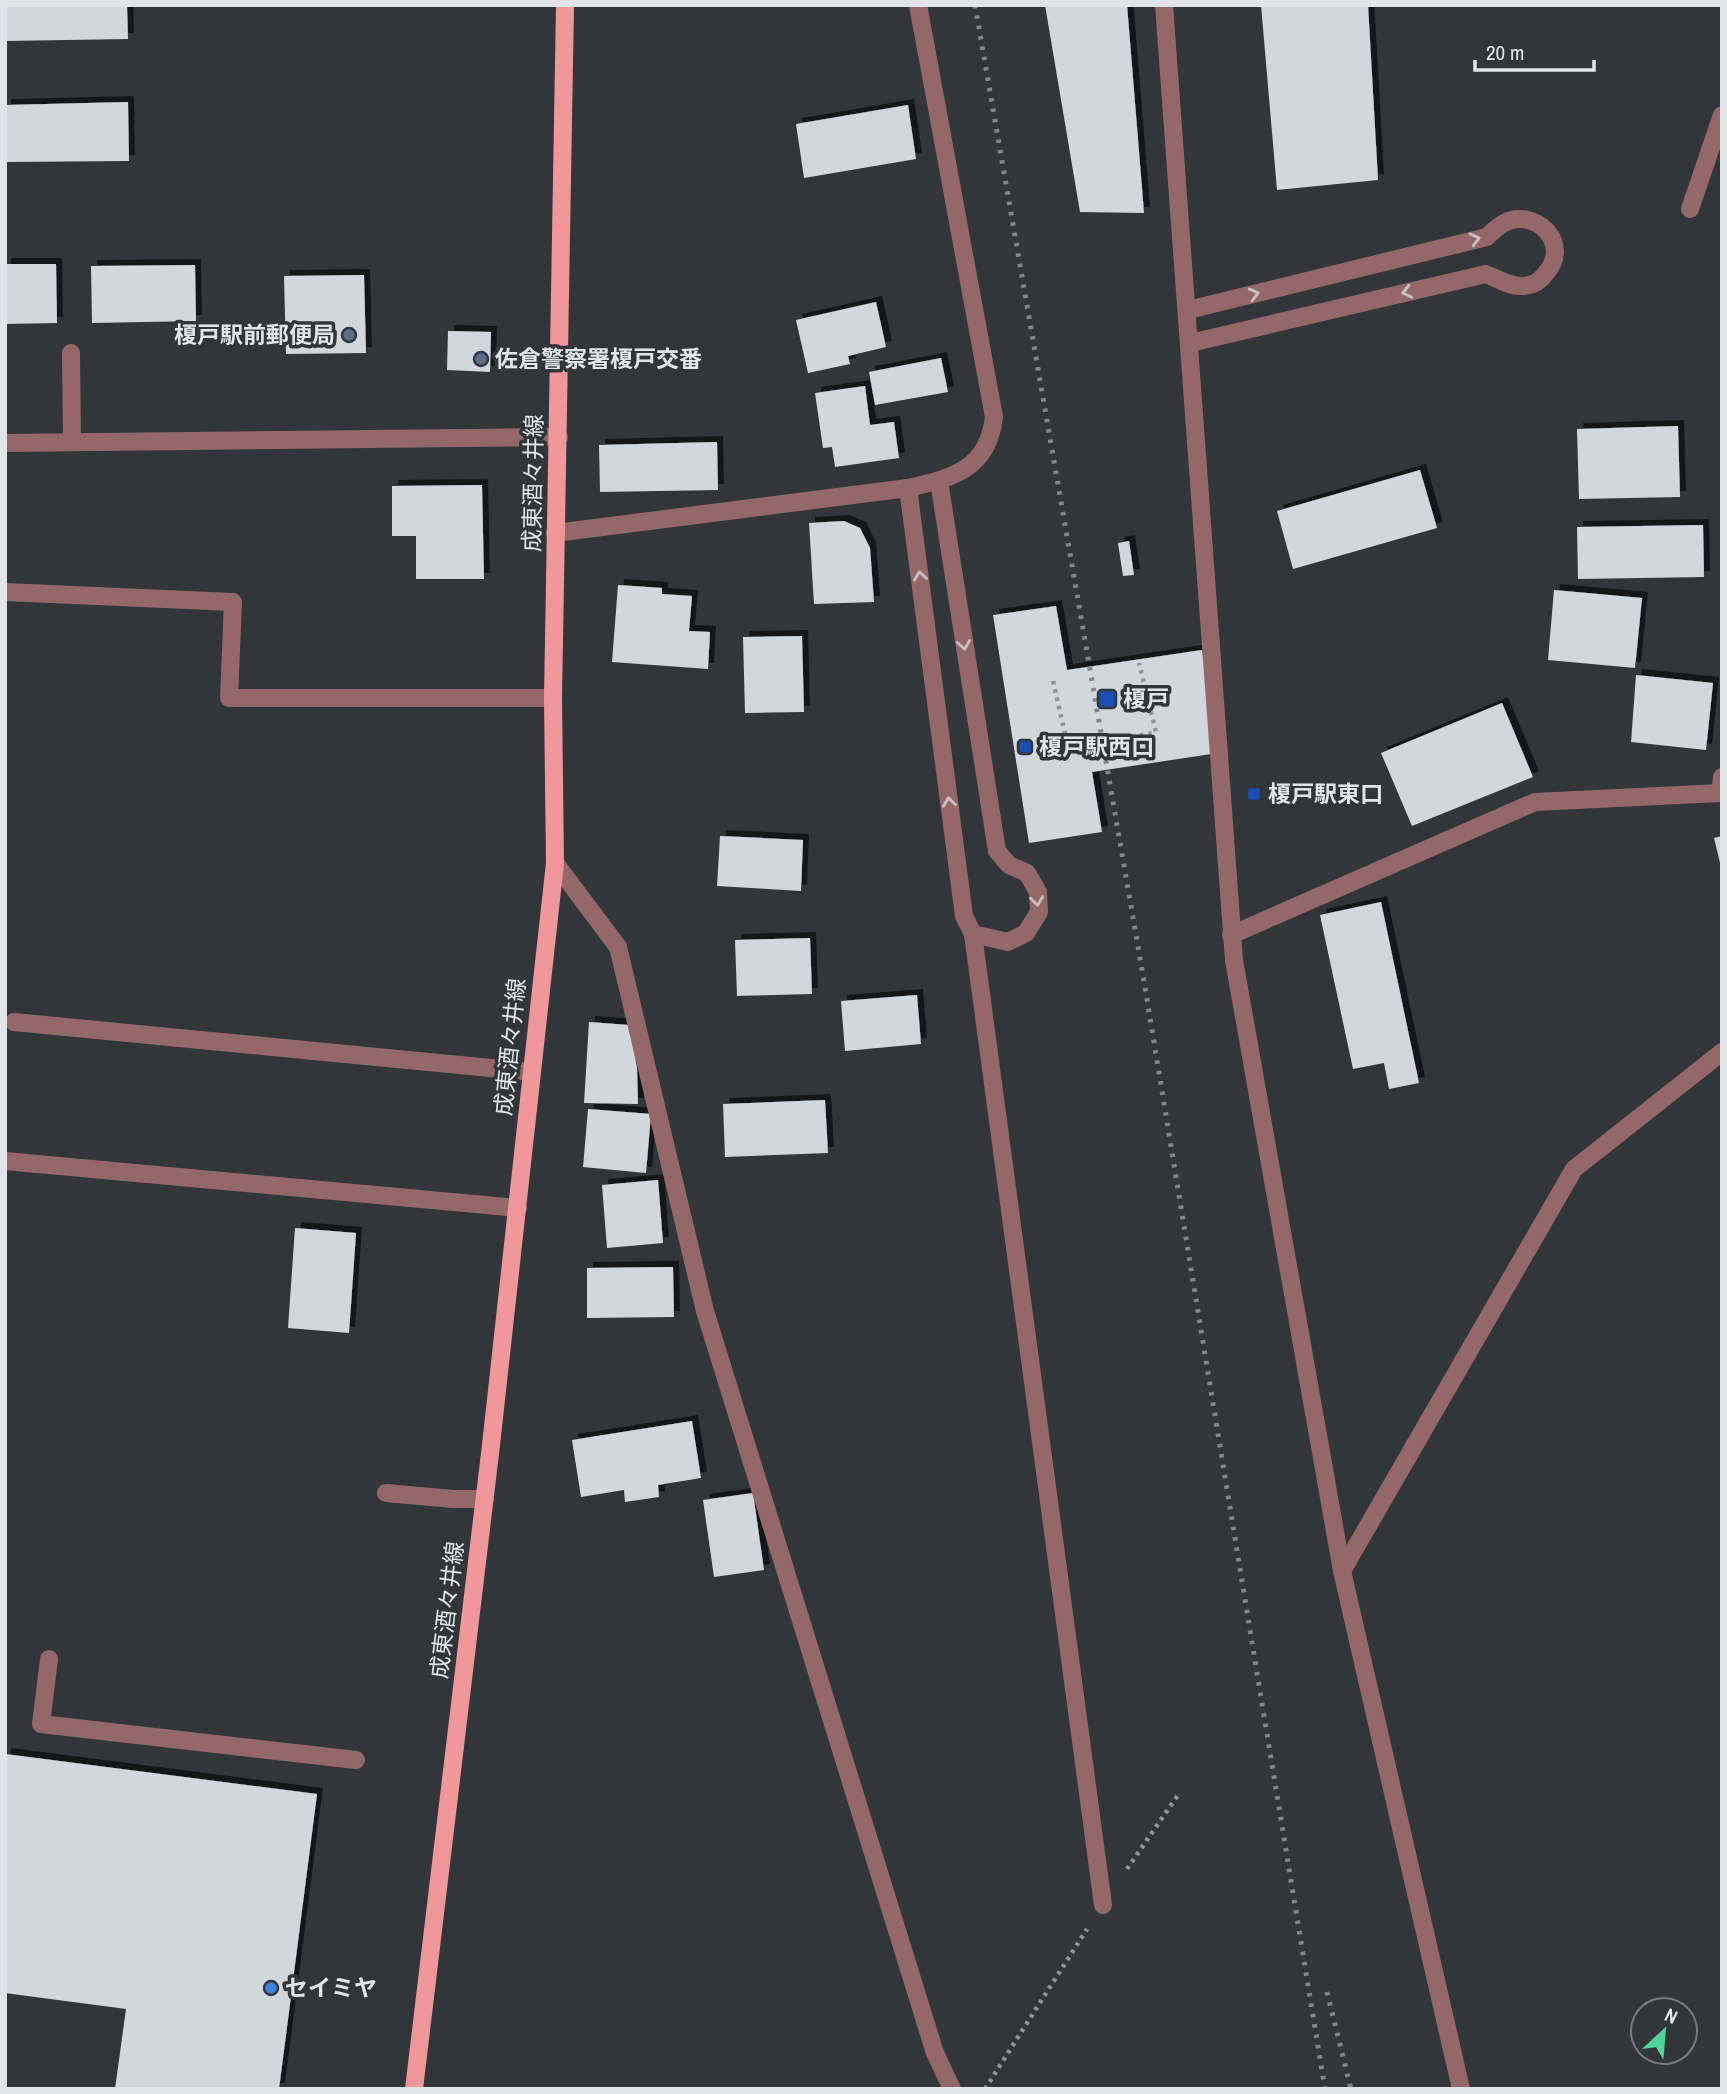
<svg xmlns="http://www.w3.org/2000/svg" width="1727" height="2094" font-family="'Archivo Narrow','Noto Sans JP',sans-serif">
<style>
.building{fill:#d1d7dc;filter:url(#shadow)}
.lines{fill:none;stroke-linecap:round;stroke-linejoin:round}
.path{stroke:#929598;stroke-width:4.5;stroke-dasharray:3.5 5;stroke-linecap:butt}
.minor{stroke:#946869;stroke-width:18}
.major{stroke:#f0979b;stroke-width:18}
.rail{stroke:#84878a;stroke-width:5;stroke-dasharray:3.5 7;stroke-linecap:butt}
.oneway{stroke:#cbc0c1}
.service-dot{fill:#5c6f8a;stroke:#32363a;stroke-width:2.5}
.transit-dot{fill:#1a4fb4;stroke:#32363a;stroke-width:2.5}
.shop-dot{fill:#3f7fe0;stroke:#32363a;stroke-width:2.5}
.labels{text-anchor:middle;stroke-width:7;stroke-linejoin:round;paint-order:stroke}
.poi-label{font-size:23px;font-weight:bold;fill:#e2e5e7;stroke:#32363a;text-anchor:start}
.street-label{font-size:23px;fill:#e2e5e7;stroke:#32363a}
</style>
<defs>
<filter id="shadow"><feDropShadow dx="6" dy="-6" stdDeviation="0" flood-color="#0009"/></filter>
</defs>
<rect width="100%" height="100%" fill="#32363a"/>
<g class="building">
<path d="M5 5H127L128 39 5 41Z"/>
<path d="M1045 5H1127L1144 213 1080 212Z"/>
<path d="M1261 5H1368L1378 180 1277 190Z"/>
<path d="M128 102 129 161 5 162V105Z"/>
<path d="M908 105 916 159 804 178 796 124Z"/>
<path d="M5 264H56L57 323 5 324Z"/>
<path d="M195 265 196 321 92 323 91 266Z"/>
<path d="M364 275 366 353 286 354 284 276Z"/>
<path d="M876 302 886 347 848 356 850 364 808 373 796 320Z"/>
<path d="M448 331 491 332 490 372 447 370Z"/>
<path d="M941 358 948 392 875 405 869 372Z"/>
<path d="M865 386 870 425 894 422 899 458 835 467 832 447 823 448 815 393Z"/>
<path d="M1678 426 1680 497 1579 499 1577 429Z"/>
<path d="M717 442 718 490 600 492 599 445Z"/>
<path d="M1420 470 1437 528 1293 569 1277 511Z"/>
<path d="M482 485 484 579H416V536H392V486Z"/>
<path d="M844 521 860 528 870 548 874 602 814 604 809 523Z"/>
<path d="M1703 525 1704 577 1578 579 1577 527Z"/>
<path d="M1129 541 1134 575 1123 576 1118 543Z"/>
<path d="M618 585 662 588V594L692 596 689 631 710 632 708 669 612 662Z"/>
<path d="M1554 590 1642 598 1635 668 1548 660Z"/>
<path d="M1056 606 1067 670 1202 650 1218 753 1092 772 1102 832 1029 843 993 615Z"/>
<path d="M802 636 804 712 745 713 743 637Z"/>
<path d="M1636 675 1713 683 1706 750 1631 742Z"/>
<path d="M1502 703 1533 777 1412 826 1381 753Z"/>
<path d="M720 836 803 840 801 891 717 886Z"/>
<path d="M1722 836V866L1721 867 1714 838Z"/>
<path d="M1381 902 1419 1083 1389 1089 1384 1063 1353 1069 1320 915Z"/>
<path d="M810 938 812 994 737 996 735 940Z"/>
<path d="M917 995 921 1044 845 1051 841 1001Z"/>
<path d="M589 1022 629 1025 637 1068 638 1104 584 1103Z"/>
<path d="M825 1100 828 1153 725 1157 723 1104Z"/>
<path d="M588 1109 651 1114 646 1173 583 1167Z"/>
<path d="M658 1180 663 1243 607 1248 602 1185Z"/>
<path d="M295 1228 356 1233 349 1333 288 1328Z"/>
<path d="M673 1267 674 1317 587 1318V1268Z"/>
<path d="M692 1421 701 1478 658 1485 659 1497 625 1502 624 1490 581 1497 572 1440Z"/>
<path d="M753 1493 764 1570 714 1577 703 1500Z"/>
<path d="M5 1754 317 1794 279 2089H115L126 2009 5 1993Z"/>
</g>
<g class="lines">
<g class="path">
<path d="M1053 681 1069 751 1156 732 1139 663"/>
<path d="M1127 1869 1180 1792"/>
<path d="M985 2089 1087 1929"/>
</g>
<g class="minor">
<path d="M1164 5 1234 960 1342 1571 1461 2089"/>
<path d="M1690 209 1722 115"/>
<path d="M1188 310 1487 237C1492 232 1498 226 1504 223 1536 207 1572 244 1546 273 1539 282 1534 285 1523 286 1510 287 1498 279 1486 274L1190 343"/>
<path d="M71 353 72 442"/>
<path d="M5 443 559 437"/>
<path d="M908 488 964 916 973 934 1008 942 1026 933 1039 912 1038 892 1027 873 1009 865 997 851 939 481"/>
<path d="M555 533 908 488C953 478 988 469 994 417L918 5"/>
<path d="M5 592 233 602 229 698H553"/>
<path d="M555 863 618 947 705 1311 935 2053 952 2089"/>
<path d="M973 934 1103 1905"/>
<path d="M1231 935 1535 802 1720 793 1722 777"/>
<path d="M14 1022 532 1072"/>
<path d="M5 1161 518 1208"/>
<path d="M386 1493 453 1499H485"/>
<path d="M1342 1571 1574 1169 1722 1052"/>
<path d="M49 1659 41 1724 356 1760"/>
</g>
<path class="major" d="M414 2089 491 1445 555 863 553 698 565 5"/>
<g class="rail">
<path d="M975 5 1144 981 1325 2089"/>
<path d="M1327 1992 1351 2089"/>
</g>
</g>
<defs><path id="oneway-chevron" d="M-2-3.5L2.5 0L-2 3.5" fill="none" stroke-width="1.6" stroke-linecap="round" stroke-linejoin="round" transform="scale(1.75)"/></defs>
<g class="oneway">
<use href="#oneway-chevron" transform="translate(1475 239) rotate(-14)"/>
<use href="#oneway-chevron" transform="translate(1407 292) rotate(167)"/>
<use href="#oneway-chevron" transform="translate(1254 294) rotate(-14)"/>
<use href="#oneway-chevron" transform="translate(920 576) rotate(-98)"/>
<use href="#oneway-chevron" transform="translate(964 645) rotate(81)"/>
<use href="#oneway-chevron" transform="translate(949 802) rotate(-97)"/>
<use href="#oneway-chevron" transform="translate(1037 901) rotate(83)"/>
</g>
<g class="service-dot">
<circle cx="349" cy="335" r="7"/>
<circle cx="481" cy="359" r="7"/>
</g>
<g class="transit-dot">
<rect x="1098" y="690" width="18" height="18" rx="3.5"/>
<rect x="1018" y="740" width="14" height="14" rx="3.5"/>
<rect x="1247" y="787" width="14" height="14" rx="3.5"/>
</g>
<circle class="shop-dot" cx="271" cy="1988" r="7"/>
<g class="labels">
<g class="poi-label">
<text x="335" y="343" text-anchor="end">榎戸駅前郵便局</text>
<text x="495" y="367">佐倉警察署榎戸交番</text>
<text x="1123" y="707">榎戸</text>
<text x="1039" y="755">榎戸駅西口</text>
<text x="1268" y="802">榎戸駅東口</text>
<text x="285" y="1996">セイミヤ</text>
</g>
<g class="street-label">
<text transform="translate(533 483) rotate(-89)" y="8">成東酒々井線</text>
<text transform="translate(510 1047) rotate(-84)" y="8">成東酒々井線</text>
<text transform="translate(447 1610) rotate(-83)" y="8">成東酒々井線</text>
</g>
</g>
<rect width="1727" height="2094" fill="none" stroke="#e2e5e7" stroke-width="14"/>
<g transform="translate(1664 2031) rotate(26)"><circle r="33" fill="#32363a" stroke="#787c7f" stroke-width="2"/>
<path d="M0-5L12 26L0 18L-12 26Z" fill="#52d397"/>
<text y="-10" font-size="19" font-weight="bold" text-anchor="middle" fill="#e2e5e7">N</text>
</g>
<path d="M1475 60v10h119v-10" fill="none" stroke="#e2e5e7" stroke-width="3.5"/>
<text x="1486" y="60" font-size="21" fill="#e2e5e7" stroke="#32363a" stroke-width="5" paint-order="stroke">20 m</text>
</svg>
